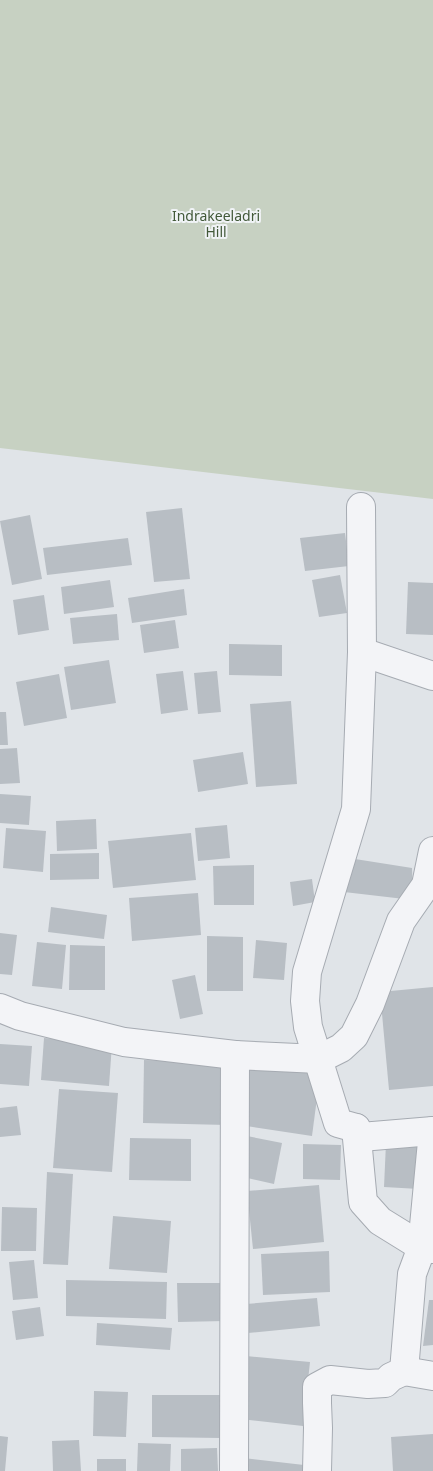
<svg xmlns="http://www.w3.org/2000/svg" width="433" height="1471" font-family="'Noto Sans',sans-serif">
<style>
.green{fill:#c7d1c2}
.building{fill:#b8bec4}
.lines{fill:none;stroke-linecap:round;stroke-linejoin:round}
.street-casing{stroke:#a6abb2;stroke-width:30}
.street{stroke:#f3f4f7;stroke-width:28}
.labels{text-anchor:middle;stroke-width:4;stroke-linejoin:round;paint-order:stroke}
.park-label{font-size:14px;fill:#425939;stroke:#f0f3f6}
</style>
<rect width="100%" height="100%" fill="#e0e4e8"/>
<path class="green" d="M0 0H433V499L0 448Z"/>
<g class="building">
<path d="M182 508 190 579 154 582 146 512Z"/>
<path d="M30 515 42 579 12 585 0 521Z"/>
<path d="M345 533 349 566 305 571 300 538Z"/>
<path d="M128 538 132 565 47 575 43 548Z"/>
<path d="M340 575 347 613 319 617 312 580Z"/>
<path d="M110 580 114 607 64 614 61 587Z"/>
<path d="M408 582 433 583V635L406 634Z"/>
<path d="M184 589 187 615 132 623 128 598Z"/>
<path d="M44 595 49 630 18 635 13 600Z"/>
<path d="M117 614 119 640 73 644 70 618Z"/>
<path d="M175 620 179 648 144 653 140 625Z"/>
<path d="M229 644 282 645V676L229 675Z"/>
<path d="M109 660 116 703 71 710 64 667Z"/>
<path d="M183 671 188 710 161 714 156 674Z"/>
<path d="M217 671 221 712 198 714 194 673Z"/>
<path d="M59 674 67 718 24 726 16 682Z"/>
<path d="M291 701 297 784 256 787 250 704Z"/>
<path d="M0 712H6L8 745H0Z"/>
<path d="M17 748 20 783 0 784V749Z"/>
<path d="M243 752 248 784 198 792 193 760Z"/>
<path d="M0 794 31 796 29 825 0 823Z"/>
<path d="M96 819 97 849 57 851 56 821Z"/>
<path d="M227 825 230 858 198 861 195 828Z"/>
<path d="M6 828 46 831 43 872 3 868Z"/>
<path d="M191 833 196 880 113 888 108 841Z"/>
<path d="M99 853V879L50 880V854Z"/>
<path d="M355 859 412 868 413 900 344 892Z"/>
<path d="M254 865V905H214L213 866Z"/>
<path d="M312 879 315 902 293 906 290 882Z"/>
<path d="M198 893 201 935 132 941 129 898Z"/>
<path d="M51 907 107 915 104 939 48 932Z"/>
<path d="M0 933 17 935 12 975 0 974Z"/>
<path d="M207 936 243 937V991H207Z"/>
<path d="M256 940 287 943 284 980 253 978Z"/>
<path d="M37 942 66 945 62 989 32 986Z"/>
<path d="M70 945 105 946V990H69Z"/>
<path d="M195 975 203 1014 180 1019 172 980Z"/>
<path d="M433 987V1086L389 1090 380 992Z"/>
<path d="M44 1038 112 1044 109 1086 41 1080Z"/>
<path d="M0 1044 32 1046 29 1086 0 1084Z"/>
<path d="M144 1060 228 1062 227 1125 143 1123Z"/>
<path d="M248 1065 320 1075 312 1136 240 1125Z"/>
<path d="M59 1089 118 1093 112 1172 53 1168Z"/>
<path d="M17 1106 21 1135 0 1137V1108Z"/>
<path d="M247 1136 282 1143 274 1184 239 1176Z"/>
<path d="M130 1138 191 1139V1181L129 1180Z"/>
<path d="M386 1143 421 1144 419 1189 384 1187Z"/>
<path d="M303 1144 341 1145 340 1180 303 1179Z"/>
<path d="M47 1172 73 1174 68 1265 43 1264Z"/>
<path d="M319 1185 324 1242 253 1249 247 1191Z"/>
<path d="M2 1207 37 1208 36 1251H1Z"/>
<path d="M113 1216 171 1221 167 1273 109 1269Z"/>
<path d="M329 1251 330 1292 263 1295 261 1254Z"/>
<path d="M34 1260 38 1298 13 1300 9 1262Z"/>
<path d="M66 1280 167 1282 166 1319 66 1316Z"/>
<path d="M177 1283H225V1321L178 1322Z"/>
<path d="M317 1298 320 1326 248 1333 246 1304Z"/>
<path d="M429 1300H433V1345L423 1346Z"/>
<path d="M40 1307 44 1336 16 1340 12 1311Z"/>
<path d="M97 1323 172 1328 170 1350 96 1345Z"/>
<path d="M246 1356 310 1362 303 1426 240 1419Z"/>
<path d="M94 1391 128 1392 126 1437 93 1436Z"/>
<path d="M152 1395H220V1438L152 1437Z"/>
<path d="M433 1434V1471H393L391 1437Z"/>
<path d="M0 1436 8 1437 5 1471H0Z"/>
<path d="M79 1440 81 1471H53L52 1441Z"/>
<path d="M138 1443 171 1444 170 1471H137Z"/>
<path d="M217 1448 218 1471H181V1449Z"/>
<path d="M244 1458 304 1465V1471H242Z"/>
<rect x="97" y="1459" width="29" height="12"/>
</g>
<g class="lines">
<g class="street-casing">
<g id="street">
<path d="M361 507 362 652 356 809 307 972 305 1001 308 1027 338 1123 356 1128 361 1137 433 1131"/>
<path d="M362 652 433 676"/>
<path d="M0 1008 20 1016 124 1042 235 1055"/>
<path d="M356 1128 363 1202 380 1221 422 1247 433 1249"/>
<path d="M404 1371 433 1376"/>
<path d="M234 1471 235 1055 319 1059 341 1048 354 1036 370 1004 401 921 426 885 433 851"/>
<path d="M317 1471 318 1428 317 1403V1387L330 1380 368 1384 385 1383 391 1377 404 1371 412 1274 422 1247 433 1131"/>
</g>
</g>
<use href="#street" class="street"/>
</g>
<g class="labels">
<g class="park-label">
<text x="216" y="221">Indrakeeladri<tspan x="216" dy="16">Hill</tspan></text>
</g>
</g>
</svg>
